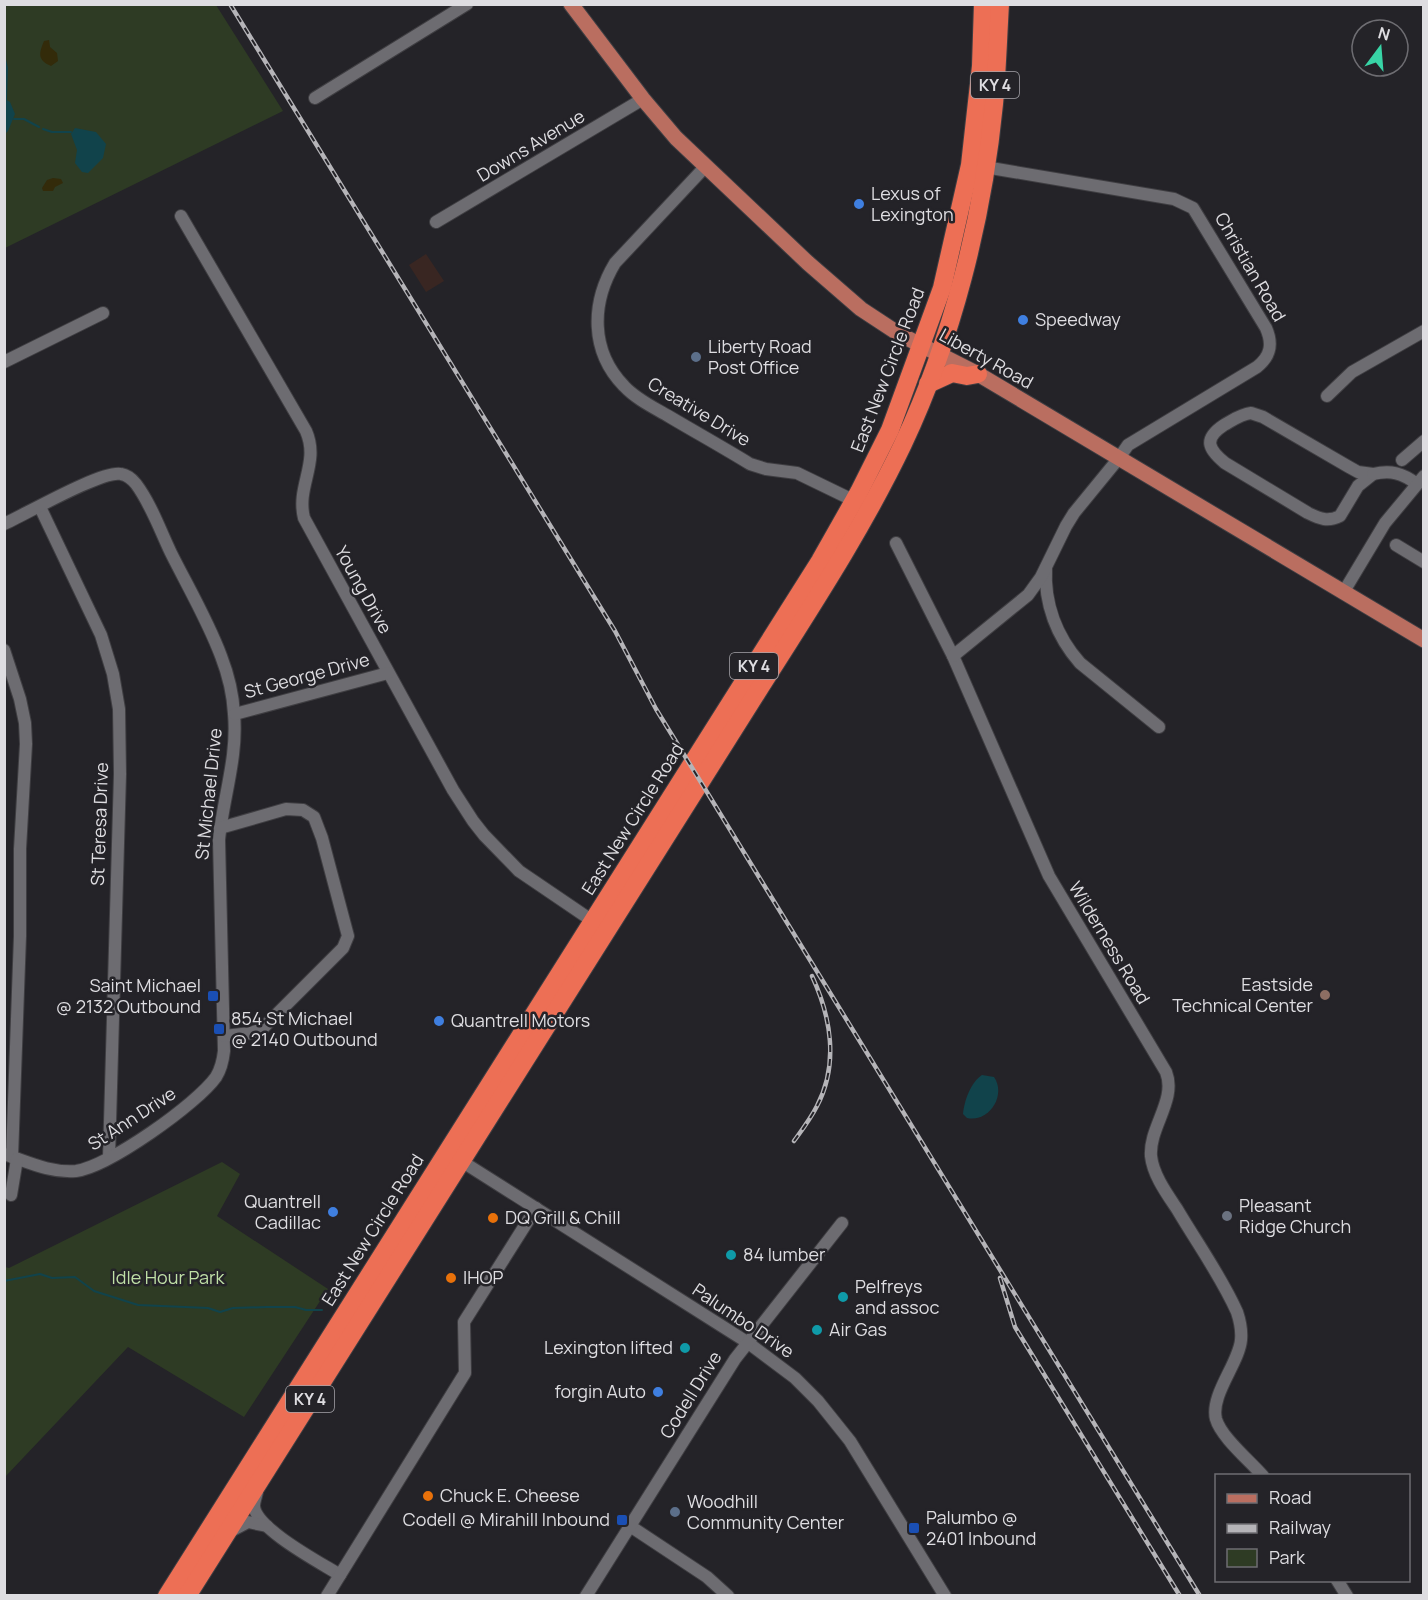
<svg xmlns="http://www.w3.org/2000/svg" width="1428" height="1600" font-family="Manrope,sans-serif">
<style>
.industrial{fill:#392622}
.green{fill:#2e3b24}
.sand{fill:#332b0a}
.water{fill:#11434b}
.lines{fill:none;stroke-linecap:round;stroke-linejoin:round}
.stream{stroke:#11434b;stroke-width:2}
.minor-casing{stroke:#3f3e42;stroke-width:14}
.major-casing{stroke:#3f3e42;stroke-width:17}
.highway-casing{stroke:#3f3e42;stroke-width:20}
.minor{stroke:#6d6c71;stroke-width:12}
.major{stroke:#ba6e60;stroke-width:15}
.highway{stroke:#ed6f55;stroke-width:18}
.rail-casing{stroke:#b5b4b8;stroke-width:4.5}
.rail{stroke:#242328;stroke-width:2;stroke-dasharray:7;stroke-linecap:butt}
.shop-dot{fill:#3f7fe0;stroke:#242328;stroke-width:2}
.service-dot{fill:#5c6f8a;stroke:#242328;stroke-width:2}
.education-dot{fill:#8d6e63;stroke:#242328;stroke-width:2}
.transit-dot{fill:#1a4fb4;stroke:#242328;stroke-width:2}
.worship-dot{fill:#6b7280;stroke:#242328;stroke-width:2}
.food-dot{fill:#e8710a;stroke:#242328;stroke-width:2}
.culture-dot{fill:#0f9aa8;stroke:#242328;stroke-width:2}
.labels{text-anchor:middle;stroke-width:5;stroke-linejoin:round;paint-order:stroke}
.shield{fill:#242328;stroke:#a6a5aa;stroke-width:1.5}
.shield-label{font-size:16px;font-weight:bold;fill:#dedde1}
.street-label{font-size:18px;fill:#dedde1;stroke:#242328}
.poi-label{font-size:18px;fill:#dedde1;stroke:#242328;text-anchor:start}
.park-label{font-size:18px;fill:#bfdfa6;stroke:#242328}
</style>
<rect width="100%" height="100%" fill="#242328"/>
<path class="industrial" d="M426 254 444 281 426 292 409 265Z"/>
<g class="green">
<path d="M5 5H216L283 111 5 248Z"/>
<path d="M222 1162 240 1174 217 1216 328 1289 244 1417 128 1347 5 1477V1267L9 1268Z"/>
</g>
<g class="sand">
<path d="M49 40 50 47 57 53 58 61 51 66C37 60 39 53 44 41Z"/>
<path d="M53 178 61 179 63 183 55 187 53 191H43L42 188 47 180Z"/>
</g>
<g class="water">
<path d="M5 99 10 102 15 114 8 131 5 134Z"/>
<path d="M75 128 96 132 106 144 103 158 88 173 82 172 75 163 77 150 71 134Z"/>
<path d="M982 1075 994 1077C1007 1096 988 1123 967 1118L963 1114C964 1101 971 1082 982 1075Z"/>
</g>
<g class="lines">
<g class="stream">
<path d="M4 55 7 68 6 100"/>
<path d="M14 119H24L39 127"/>
<path d="M43 129 52 132H71"/>
<path d="M4 1281 40 1274 52 1278 75 1277 94 1291 138 1305 208 1308 220 1312 233 1308 267 1307H295L306 1310H322"/>
</g>
<g class="minor-casing">
<g id="minor">
<path d="M315 98 467 4"/>
<path d="M705 167 615 263C591 303 590 351 624 386 637 400 655 408 670 417 697 433 724 448 750 464L766 469 797 473 861 504"/>
<path d="M181 216 306 431C320 463 296 486 304 518L453 790 473 821 484 835 519 871 597 924"/>
<path d="M436 222 643 99"/>
<path d="M4 362 103 313"/>
<path d="M1327 396 1352 372 1424 331"/>
<path d="M1251 413 1263 417 1349 467 1358 472 1373 474 1358 486 1340 516C1328 522 1320 519 1308 513L1225 463C1208 449 1203 439 1224 425 1233 420 1241 414 1251 413Z"/>
<path d="M1402 460 1424 441"/>
<path d="M1373 474C1391 470 1402 473 1417 484"/>
<path d="M40 507 101 635 113 674 119 709 120 774 109 1157"/>
<path d="M4 524C26 514 102 470 121 474 127 475 132 479 136 484 151 504 160 530 171 553 188 587 208 621 221 656 228 674 233 694 234 714 238 757 223 798 219 840L224 1051C223 1060 221 1069 216 1077 197 1104 108 1167 76 1171 50 1173 28 1162 4 1154"/>
<path d="M896 543 953 656 1049 876 1166 1072C1177 1100 1149 1127 1151 1156 1153 1175 1167 1194 1177 1209 1197 1243 1221 1276 1237 1312 1240 1321 1242 1330 1241 1340 1239 1363 1210 1395 1216 1419 1221 1437 1250 1461 1263 1476"/>
<path d="M1396 545 1424 562"/>
<path d="M1046 568C1044 604 1057 637 1080 663L1159 727"/>
<path d="M1343 593 1385 523 1424 476"/>
<path d="M4 650 20 699 25 723 26 744 20 849V936L12 1157"/>
<path d="M953 656 1028 595 1041 577 1066 526 1074 513 1119 458 1128 445 1257 367C1271 356 1273 344 1266 328L1193 208 1174 199 985 167"/>
<path d="M235 714 388 673"/>
<path d="M220 828 286 809 303 810 314 817 322 838 348 936 343 948 262 1029 251 1033 224 1036"/>
<path d="M455 1157 747 1342 795 1378 818 1401 850 1441 945 1596"/>
<path d="M11 1195 17 1159"/>
<path d="M257 1492C256 1497 254 1502 254 1506 256 1529 321 1563 340 1575"/>
<path d="M630 1526 707 1577 728 1596"/>
<path d="M229 1532 248 1522 267 1526"/>
<path d="M1337 1580 1347 1596"/>
<path d="M327 1596 465 1373 464 1322 536 1208"/>
<path d="M586 1596 735 1359 842 1223"/>
</g>
</g>
<g class="major-casing">
<path id="major" d="M571 4 643 99 676 138 808 263 861 309 899 334 978 374 1424 640"/>
</g>
<g class="highway-casing">
<g id="highway">
<path d="M928 384 952 373 967 376 978 374"/>
<path d="M167 1596 820 561 859 492 890 430 942 288 970 165 981 66 983 4"/>
<path d="M187 1596 761 686C811 607 863 528 903 444 952 340 983 218 994 104 997 71 998 38 1000 4"/>
</g>
</g>
<use href="#minor" class="minor"/>
<use href="#major" class="major"/>
<use href="#highway" class="highway"/>
<g class="rail-casing">
<g id="rail">
<path d="M230 4 615 631 656 709 1200 1596"/>
<path d="M794 1141C802 1130 811 1118 817 1106 839 1064 831 1017 812 976"/>
<path d="M1000 1278 1015 1327 1180 1596"/>
</g>
</g>
<use href="#rail" class="rail"/>
</g>
<g class="shop-dot">
<circle cx="859" cy="204" r="6"/>
<circle cx="1023" cy="320" r="6"/>
<circle cx="439" cy="1021" r="6"/>
<circle cx="333" cy="1212" r="6"/>
<circle cx="658" cy="1392" r="6"/>
</g>
<g class="service-dot">
<circle cx="696" cy="357" r="6"/>
<circle cx="675" cy="1512" r="6"/>
</g>
<circle class="education-dot" cx="1325" cy="995" r="6"/>
<g class="transit-dot">
<rect x="207" y="990" width="12" height="12" rx="3"/>
<rect x="213" y="1023" width="12" height="12" rx="3"/>
<rect x="616" y="1514" width="12" height="12" rx="3"/>
<rect x="908" y="1522" width="12" height="12" rx="3"/>
</g>
<circle class="worship-dot" cx="1227" cy="1216" r="6"/>
<g class="food-dot">
<circle cx="493" cy="1218" r="6"/>
<circle cx="451" cy="1278" r="6"/>
<circle cx="428" cy="1496" r="6"/>
</g>
<g class="culture-dot">
<circle cx="731" cy="1255" r="6"/>
<circle cx="843" cy="1297" r="6"/>
<circle cx="817" cy="1330" r="6"/>
<circle cx="685" cy="1348" r="6"/>
</g>
<g class="labels">
<g class="shield">
<rect x="971" y="72" width="48" height="26" rx="4.5"/>
<rect x="730" y="653" width="48" height="26" rx="4.5"/>
<rect x="286" y="1386" width="48" height="26" rx="4.5"/>
</g>
<g class="shield-label">
<text x="995" y="91">KY 4</text>
<text x="754" y="672">KY 4</text>
<text x="310" y="1405">KY 4</text>
</g>
<g class="street-label">
<text transform="translate(531 146) rotate(-31)" y="6">Downs Avenue</text>
<text transform="translate(1250 267) rotate(60)" y="6">Christian Road</text>
<text transform="translate(986 359) rotate(29)" y="6">Liberty Road</text>
<text transform="translate(888 370) rotate(-69)" y="6">East New Circle Road</text>
<text transform="translate(699 412) rotate(31)" y="6">Creative Drive</text>
<text transform="translate(363 590) rotate(61)" y="6">Young Drive</text>
<text transform="translate(307 676) rotate(-15)" y="6">St George Drive</text>
<text transform="translate(209 794) rotate(-84)" y="6">St Michael Drive</text>
<text transform="translate(633 819) rotate(-58)" y="6">East New Circle Road</text>
<text transform="translate(100 824) rotate(-88)" y="6">St Teresa Drive</text>
<text transform="translate(1109 943) rotate(59)" y="6">Wilderness Road</text>
<text transform="translate(132 1119) rotate(-33)" y="6">St Ann Drive</text>
<text transform="translate(373 1230) rotate(-58)" y="6">East New Circle Road</text>
<text transform="translate(743 1321) rotate(34)" y="6">Palumbo Drive</text>
<text transform="translate(691 1395) rotate(-58)" y="6">Codell Drive</text>
</g>
<g class="poi-label">
<text x="871" y="200">Lexus of<tspan x="871" dy="21">Lexington</tspan></text>
<text x="1035" y="326">Speedway</text>
<text x="708" y="353">Liberty Road<tspan x="708" dy="21">Post Office</tspan></text>
<text x="1313" y="991" text-anchor="end">Eastside<tspan x="1313" dy="21">Technical Center</tspan></text>
<text x="201" y="992" text-anchor="end">Saint Michael<tspan x="201" dy="21">@ 2132 Outbound</tspan></text>
<text x="231" y="1025">854 St Michael<tspan x="231" dy="21">@ 2140 Outbound</tspan></text>
<text x="451" y="1027">Quantrell Motors</text>
<text x="321" y="1208" text-anchor="end">Quantrell<tspan x="321" dy="21">Cadillac</tspan></text>
<text x="1239" y="1212">Pleasant<tspan x="1239" dy="21">Ridge Church</tspan></text>
<text x="505" y="1224">DQ Grill &amp; Chill</text>
<text x="743" y="1261">84 lumber</text>
<text x="463" y="1284">IHOP</text>
<text x="855" y="1293">Pelfreys<tspan x="855" dy="21">and assoc</tspan></text>
<text x="829" y="1336">Air Gas</text>
<text x="673" y="1354" text-anchor="end">Lexington lifted</text>
<text x="646" y="1398" text-anchor="end">forgin Auto</text>
<text x="440" y="1502">Chuck E. Cheese</text>
<text x="687" y="1508">Woodhill<tspan x="687" dy="21">Community Center</tspan></text>
<text x="926" y="1524">Palumbo @<tspan x="926" dy="21">2401 Inbound</tspan></text>
<text x="610" y="1526" text-anchor="end">Codell @ Mirahill Inbound</text>
</g>
<g class="park-label">
<text x="168" y="1284">Idle Hour Park</text>
</g>
</g>
<rect width="1428" height="1600" fill="none" stroke="#dedde1" stroke-width="12"/>
<rect x="1215" y="1474" width="195" height="108" fill="#242328" stroke="#6e6d72" stroke-width="1.5"/>
<rect x="1227" y="1494" width="30" height="9" fill="#ba6e60" stroke="#6e6d72" stroke-width="1.5"/>
<text x="1269" y="1504" font-size="18" fill="#dedde1">Road</text>
<rect x="1227" y="1524" width="30" height="9" fill="#b5b4b8" stroke="#6e6d72" stroke-width="1.5"/>
<text x="1269" y="1534" font-size="18" fill="#dedde1">Railway</text>
<rect x="1227" y="1549" width="30" height="18" fill="#2e3b24" stroke="#6e6d72" stroke-width="1.5"/>
<text x="1269" y="1564" font-size="18" fill="#dedde1">Park</text>
<g transform="translate(1380 48) rotate(16)"><circle r="28" fill="#242328" stroke="#6e6d72" stroke-width="1.5"/>
<path d="M0-4.5L10 22L0 15L-10 22Z" fill="#38d4a6"/>
<text y="-9" font-size="16" font-weight="bold" text-anchor="middle" fill="#dedde1">N</text>
</g>
</svg>
